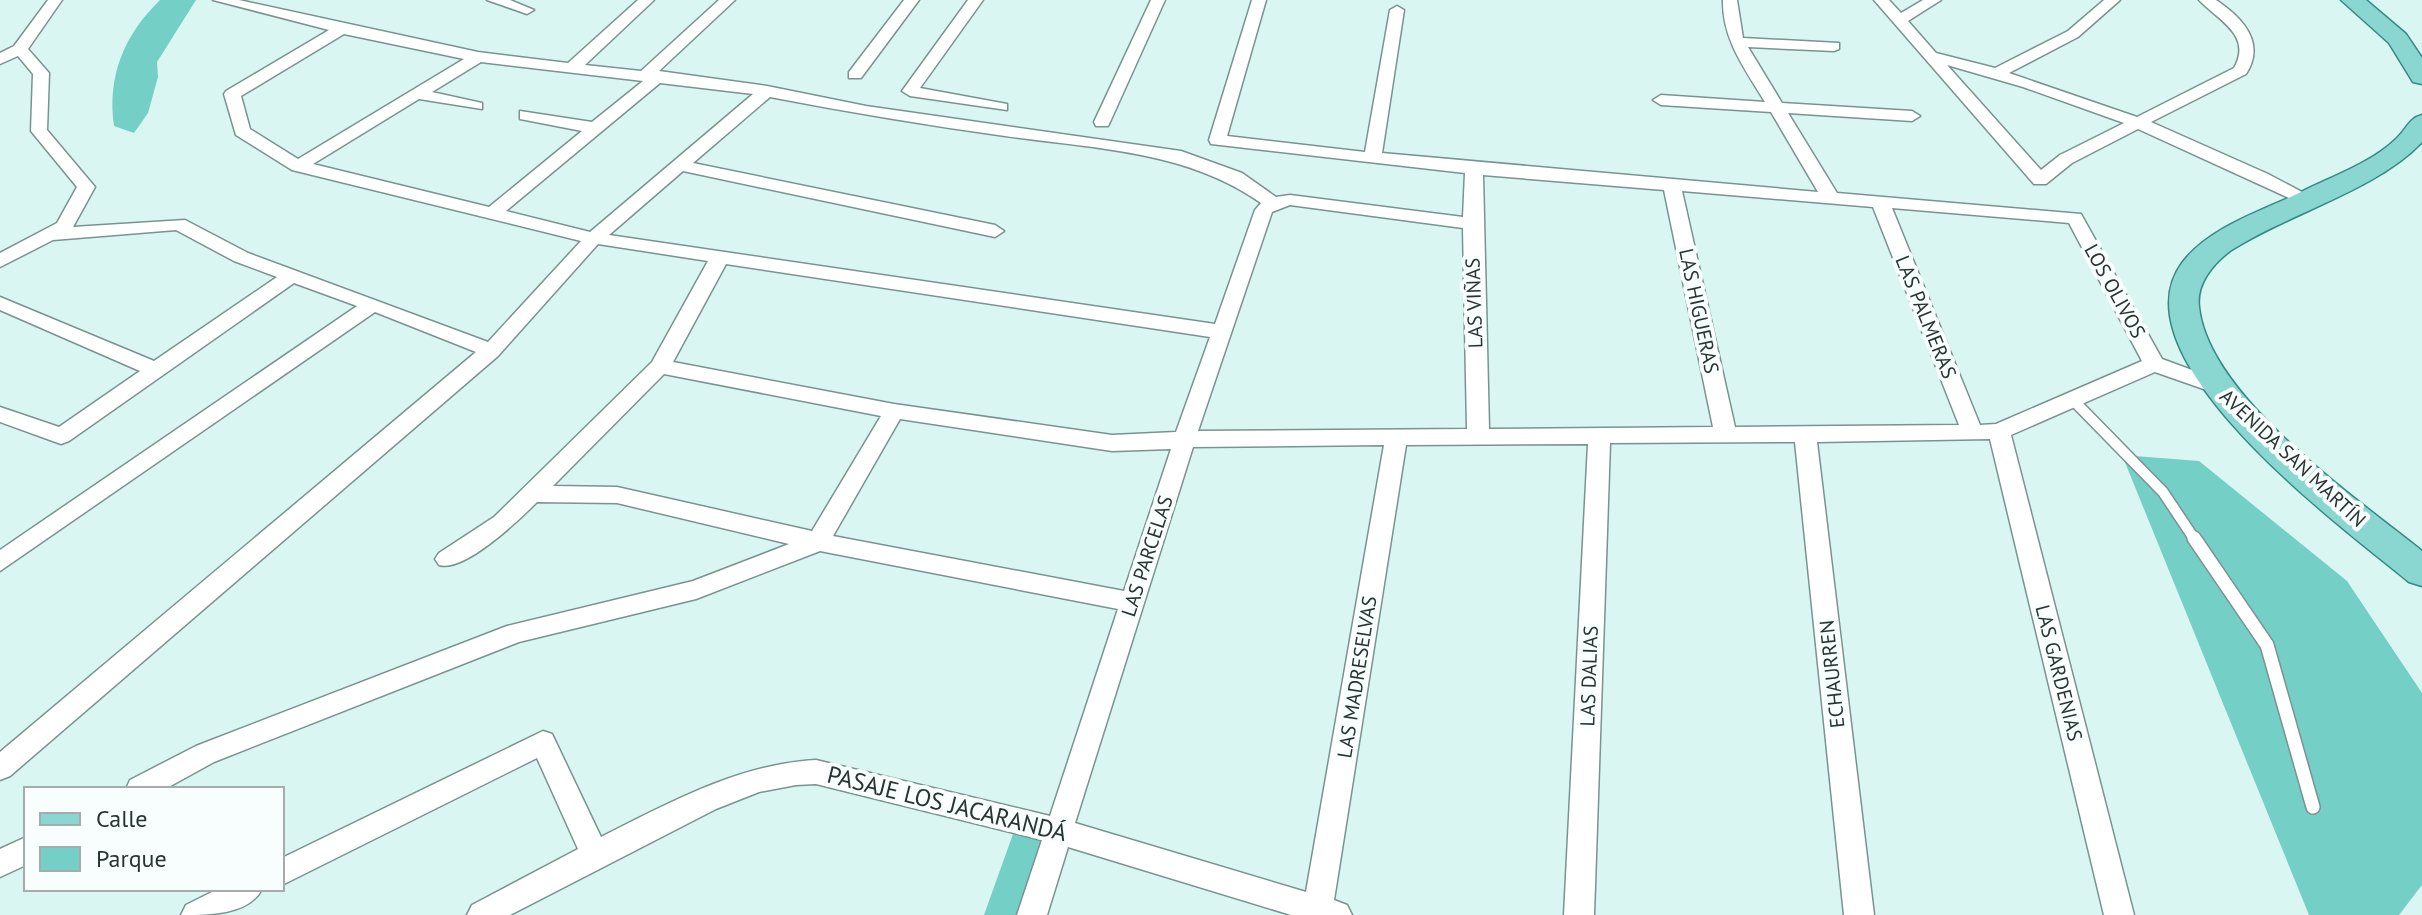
<svg xmlns="http://www.w3.org/2000/svg" width="2422" height="915" font-family="'PT Sans',sans-serif">
<style>
.green{fill:#74cfc6}
.lines{fill:none;stroke-linecap:round;stroke-linejoin:round}
.lane-far1-casing{stroke:#799390;stroke-width:13}
.lane-casing{stroke:#799390;stroke-width:16}
.street-casing{stroke:#799390;stroke-width:3}
.primary-casing{stroke:#358b84;stroke-width:3}
.lane-far1{stroke:#fff;stroke-width:10}
.lane{stroke:#fff;stroke-width:13}
.street{fill:#fff;fill-rule:evenodd}
.primary{fill:#8ad6d0;fill-rule:evenodd}
.labels{text-anchor:middle;stroke-width:8;stroke-linejoin:round;paint-order:stroke}
.street-label{font-size:20px;fill:#283332;stroke:#f8fefd}
.near-street-label{font-size:24px;fill:#283332;stroke:#f8fefd}
</style>
<rect width="100%" height="100%" fill="#daf6f3"/>
<g class="green">
<path d="M160 0H196L157 62 158 77 148 113 134 133 114 126C107 76 124 35 160 0Z"/>
<path d="M2122 455 2199 461 2347 581 2422 693V885L2399 915H2309Z"/>
<path d="M1013 834 1044 840 1019 915H984Z"/>
</g>
<g class="lines">
<g class="lane-far1-casing">
<path id="lane-far1" d="M2072 399 2163 492 2195 540"/>
</g>
<g class="lane-casing">
<path id="lane" d="M2194 538 2267 645 2313 807"/>
</g>
<g class="street-casing">
<g id="street">
<path d="M48 0H62L28 49 49 73 47 130 95 187 73 227 185 220 248 253 488 342 581 241 292 170 236 135 224 94 226 91 329 30 213 0H239L478 52 568 63 638 0H654L585 65 641 71 719 0H735L659 71 767 86 866 106 1181 151 1242 173 1276 197 1290 195 1463 217 1465 173 1211 144 1209 140 1252 0H1266L1227 136 1365 152 1390 10 1397 6 1404 10 1382 153 1818 192 1771 112 1661 105 1653 100 1661 95 1765 102C1745 69 1722 39 1723 0H1737L1743 38 1839 43V49L1834 51 1748 47 1782 103 1912 111 1920 116 1912 121 1788 113 1837 193 2081 214 2162 359 2222 381 2225 386 2215 393 2155 372 2011 435 2134 915H2104L1990 439 1817 442 1874 915H1844L1795 442 1610 443 1594 915H1564L1588 444 1406 445 1334 900 1347 905 1352 915H1291L1068 847 1047 915H1017L1042 840 816 784 796 785 759 792 716 809 510 915H467L472 905 578 849 537 758 282 885V858L543 731 552 734 601 837C669 803 739 764 816 760L1050 816 1118 609 820 551 696 599 519 642 214 762 165 789H126L130 780 196 746 507 626 693 581 789 544 617 503 537 502C519 520 464 573 439 565L435 559 439 553 494 517 652 362 708 261 598 244 498 356 10 776 0 780V752L476 352 375 312 0 571V550L357 306 294 283 69 441 61 444 0 422V407L59 427 140 371 0 310V297L154 361 277 277 234 261 176 230 53 240 0 267V253L57 223 77 187 31 131 33 74 18 56 0 64V53L14 46ZM344 34 464 59 298 159 250 129 241 96ZM481 62 643 81 592 122 520 111V119L582 131 489 207 313 164 419 99 482 109V103L432 92ZM660 83 753 94 590 232 506 211ZM770 97C848 112 926 125 1005 136 1095 149 1186 150 1261 203L1255 210 1215 324 609 235 683 171 995 237 1004 231 995 225 693 163ZM1483 175 1664 190 1713 427 1489 429ZM1682 191 1873 207 1959 425 1735 427ZM1290 205 1463 228 1467 429 1198 431 1272 212ZM1892 208 2069 223 2142 361 1996 424 1980 425ZM726 264 1210 337 1176 432 1112 435 894 404 673 362ZM664 374 881 416 812 531 617 487 553 486ZM900 419 1112 451 1171 449 1124 591 833 536ZM1384 445 1306 892 1075 823 1193 447Z"/>
<path d="M487 0H510L534 10 527 14Z"/>
<path d="M904 0H919L861 78H849V72Z"/>
<path d="M968 0H983L920 88 1007 104V110L910 96 902 91Z"/>
<path d="M1151 0H1165L1110 122 1108 126H1096L1094 122Z"/>
<path d="M1874 0H1889L1901 13 1923 0H1941L1908 21 1936 53 1995 68 2068 31 2104 0H2120L2078 37 2009 73 2137 117 2234 68C2253 35 2218 20 2199 0H2216C2243 18 2266 43 2246 74L2151 122 2268 174 2317 200 2314 204H2302L2138 129 2072 163 2046 184H2034ZM1947 65 2023 87 2124 123 2060 155 2041 170Z"/>
<path d="M26 837V865L0 877V849Z"/>
<path d="M218 889H262C249 915 208 915 181 915L186 905Z"/>
</g>
</g>
<g class="primary-casing">
<g id="primary">
<path d="M2341 0H2366L2406 34 2422 58V84L2413 82 2389 43Z"/>
<path d="M2422 115V142C2377 190 2287 214 2230 251 2213 264 2196 284 2199 307 2208 396 2356 498 2422 551V586L2409 582C2346 530 2112 359 2182 263 2209 227 2262 211 2301 192 2333 176 2371 163 2396 139 2406 130 2409 118 2422 115Z"/>
</g>
</g>
<use href="#lane-far1" class="lane-far1"/>
<use href="#lane" class="lane"/>
<use href="#street" class="street"/>
<use href="#primary" class="primary"/>
</g>
<g class="labels">
<g class="street-label">
<text transform="translate(2115 291) rotate(61)" y="7">LOS OLIVOS</text>
<text transform="translate(1474 303) rotate(-92)" y="7">LAS VIÑAS</text>
<text transform="translate(1699 311) rotate(78)" y="7">LAS HIGUERAS</text>
<text transform="translate(1926 317) rotate(68)" y="7">LAS PALMERAS</text>
<text transform="translate(2293 458) rotate(43)" y="7">AVENIDA SAN MARTÍN</text>
<text transform="translate(1147 556) rotate(-72)" y="7">LAS PARCELAS</text>
<text transform="translate(2059 673) rotate(76)" y="7">LAS GARDENIAS</text>
<text transform="translate(1832 674) rotate(-96)" y="7">ECHAURREN</text>
<text transform="translate(1589 676) rotate(-88)" y="7">LAS DALIAS</text>
<text transform="translate(1357 677) rotate(-81)" y="7">LAS MADRESELVAS</text>
</g>
<g class="near-street-label">
<text transform="translate(947 804) rotate(14)" y="8">PASAJE LOS JACARANDÁ</text>
</g>
</g>
<rect x="24" y="787" width="260" height="104" fill="#f8fefd" stroke="#a5adac" stroke-width="2"/>
<rect x="40" y="813" width="40" height="12" fill="#8ad6d0" stroke="#a5adac" stroke-width="2"/>
<text x="96" y="827" font-size="24" fill="#283332">Calle</text>
<rect x="40" y="847" width="40" height="24" fill="#74cfc6" stroke="#a5adac" stroke-width="2"/>
<text x="96" y="867" font-size="24" fill="#283332">Parque</text>
</svg>
